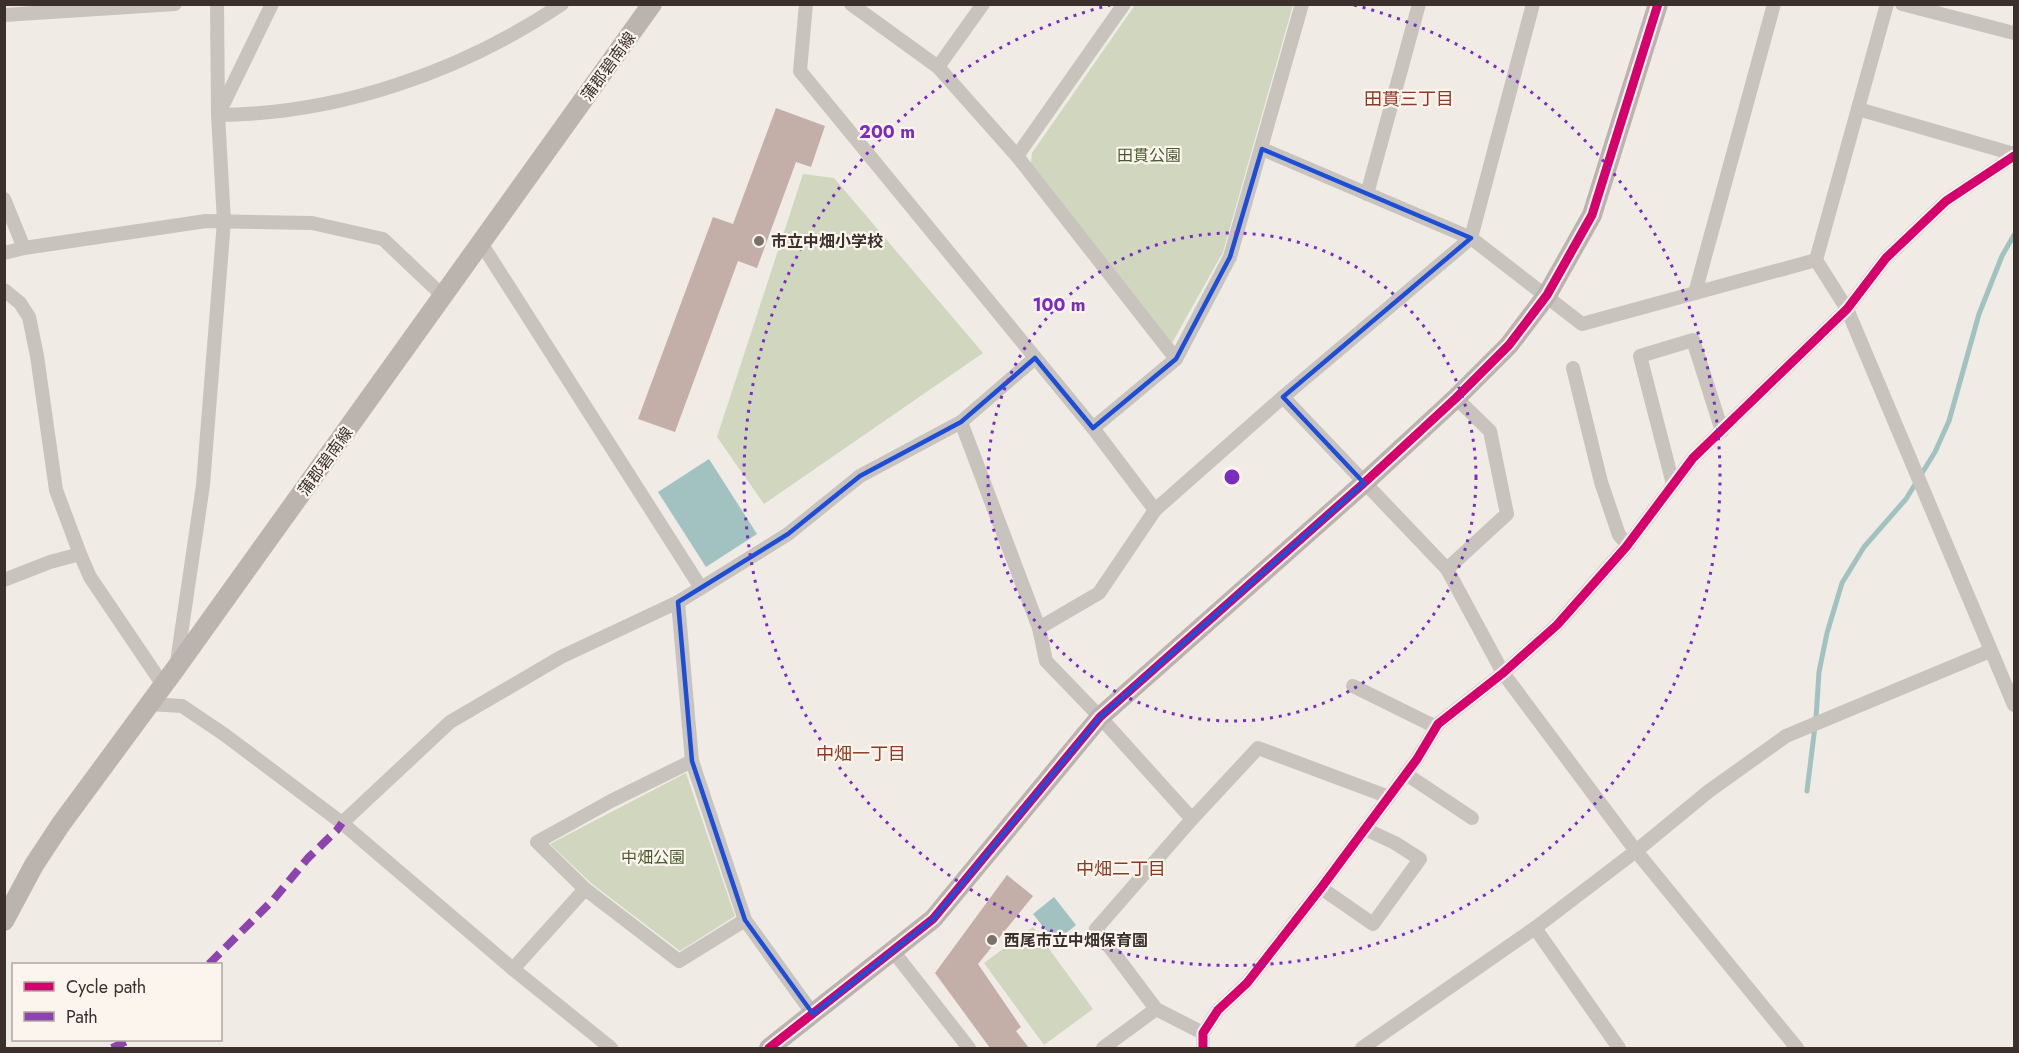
<svg xmlns="http://www.w3.org/2000/svg" width="2019" height="1053" font-family="Jost,'Noto Sans JP',sans-serif">
<style>
.green{fill:#d1d6bf}
.water{fill:#a1c2c1}
.lines{fill:none;stroke-linecap:round;stroke-linejoin:round}
.stream{stroke:#a1c2c1;stroke-width:5}
.building{fill:#c3afa7}
.street{stroke:#c9c3be;stroke-width:14}
.secondary{stroke:#bab3ae;stroke-width:20}
.quiet{stroke:#8e44ad;stroke-width:8;stroke-dasharray:15 8;stroke-linecap:butt}
.cycleway-casing{stroke:#fbf5ee;stroke-width:13}
.cycleway{stroke:#d6006c;stroke-width:9}
.marked{fill:none;stroke:#1d4ed8;stroke-width:4.5;stroke-linejoin:round}
.ring{fill:none;stroke:#7b2cbf;stroke-width:3;stroke-dasharray:3 6}
.poi-dot{fill:#7a716c;stroke:#fbf5ee;stroke-width:2}
.labels{text-anchor:middle;stroke-width:4.5;stroke-linejoin:round;paint-order:stroke}
.street-label{font-size:16px;fill:#3b302b;stroke:#fbf5ee}
.park-label{font-size:16px;fill:#4a5a2e;stroke:#fbf5ee}
.poi-label{font-size:16px;font-weight:bold;fill:#3b302b;stroke:#fbf5ee;text-anchor:start}
.neighbourhood-label{font-size:18px;fill:#8c3b22;stroke:#fbf5ee}
.centre{fill:#7b2cbf;stroke:#fbf5ee;stroke-width:3}
.ring-label{font-size:18px;text-anchor:middle;font-weight:bold;fill:#7b2cbf;stroke:#fbf5ee;stroke-width:4.5;stroke-linejoin:round;paint-order:stroke}
</style>
<rect width="100%" height="100%" fill="#f0ebe5"/>
<g class="green">
<path d="M1135 5H1293L1223 252 1172 343 1031 163 1032 153Z"/>
<path d="M803 174 834 178 983 353 764 504 717 437Z"/>
<path d="M686 773 735 916 680 951 591 883 550 844Z"/>
<path d="M1033 927 1093 1009 1044 1045 984 963Z"/>
</g>
<g class="water">
<path d="M709 459 757 534 706 567 658 492Z"/>
<path d="M1054 897 1076 925 1055 942 1033 914Z"/>
</g>
<g class="lines">
<path class="stream" d="M1807 791 1816 718 1819 672 1827 633 1842 583 1864 547 1906 499 1935 452 1949 421 1979 314 2002 256 2014 235"/>
</g>
<g class="building">
<path d="M776 108 825 126 811 167 796 162 757 268 738 261 675 432 638 419 713 217 733 224Z"/>
<path d="M1007 875 1033 896 978 964 1021 1027 1016 1031 1029 1048H990L935 973Z"/>
</g>
<g class="lines">
<g class="street">
<path d="M806 4 800 71 1093 428 1155 510"/>
<path d="M851 4 938 67 1017 156 1176 359"/>
<path d="M1887 4 1816 260 1847 309 2014 705"/>
<path d="M1902 4 2014 33"/>
<path d="M4 15 175 4"/>
<path d="M938 67 983 4"/>
<path d="M1858 109 2014 154"/>
<path d="M220 111 272 4"/>
<path d="M218 115C339 114 461 72 562 4"/>
<path d="M1262 149 1471 238 1582 324 1816 260"/>
<path d="M1017 156 1124 4"/>
<path d="M1367 194 1419 4"/>
<path d="M4 199 24 248"/>
<path d="M481 243 701 588"/>
<path d="M4 253 24 248 206 221 312 223 383 239 443 296"/>
<path d="M4 290 20 303 29 317 37 356 56 490 80 554 90 577 163 685"/>
<path d="M1695 293 1774 4"/>
<path d="M1573 368 1601 482 1619 535 1628 545"/>
<path d="M1283 397 1447 569 1503 673 1636 851 1797 1048"/>
<path d="M961 422 1039 628 1046 661 1100 717 1192 819"/>
<path d="M1093 428 1176 359 1230 257 1302 4"/>
<path d="M1673 484 1640 356 1693 340 1722 431"/>
<path d="M1447 569 1507 514 1490 431 1456 398"/>
<path d="M4 580 50 562 80 554"/>
<path d="M678 602 692 761 745 920 813 1014"/>
<path d="M1039 628 1099 593 1155 510 1283 397 1471 238 1533 4"/>
<path d="M177 662 203 485 224 221 218 115 217 4"/>
<path d="M1353 686 1436 727"/>
<path d="M149 704 182 706 225 735 342 823 513 969 611 1048"/>
<path d="M692 761 611 801 537 842 585 889 679 961 745 920"/>
<path d="M1406 774 1472 818"/>
<path d="M342 823 450 722 561 657 678 602 701 588 788 534 860 476 961 422 1035 358"/>
<path d="M1321 888 1373 924 1420 859 1395 843 1365 829"/>
<path d="M1535 928 1619 1048"/>
<path d="M893 951 969 1048"/>
<path d="M513 969 585 889"/>
<path d="M1203 1033 1156 1009 1096 929 1192 819 1258 748 1389 797"/>
<path d="M1103 1048 1156 1009"/>
<path d="M1203 1048V1033L1218 1010 1247 983 1321 888 1417 759 1438 724 1503 673 1557 625 1626 547 1693 458 1847 309 1886 258 1946 201 2014 156"/>
<path d="M1362 1048 1535 928 1636 851 1709 791 1786 736 1990 651"/>
</g>
<g class="secondary">
<path d="M4 921 34 865 61 824 176 668 652 4"/>
<path d="M769 1048 933 919 1100 717 1364 483 1456 398 1509 345 1547 295 1592 215 1658 4"/>
</g>
<g class="quiet">
<path d="M209 964 274 899 308 858 337 830 342 823"/>
<path d="M112 1048 129 1040"/>
</g>
<g class="cycleway-casing">
<g id="cycleway">
<path d="M769 1048 933 919 1100 717 1364 483 1456 398 1509 345 1547 295 1592 215 1658 4"/>
<path d="M1203 1048V1033L1218 1010 1247 983 1321 888 1417 759 1438 724 1503 673 1557 625 1626 547 1693 458 1847 309 1886 258 1946 201 2014 156"/>
</g>
</g>
<use href="#cycleway" class="cycleway"/>
</g>
<path class="marked" d="M1262 149 1471 238 1283 397 1364 483 1100 717 933 919 813 1014 745 920 692 761 678 602 788 534 860 476 961 422 1035 358 1093 428 1176 359 1230 257Z"/>
<g class="ring">
<circle cx="1232" cy="477" r="244"/>
<path d="M1354 5A488 488 0 1 1 1110 5"/>
</g>
<g class="poi-dot">
<circle cx="759" cy="241" r="6"/>
<circle cx="992" cy="940" r="6"/>
</g>
<g class="labels">
<g class="street-label">
<text transform="translate(608 66) rotate(-54)" y="6">蒲郡碧南線</text>
<text transform="translate(325 461) rotate(-54)" y="6">蒲郡碧南線</text>
</g>
<g class="park-label">
<text x="1149" y="161">田貫公園</text>
<text x="653" y="863">中畑公園</text>
</g>
<g class="poi-label">
<text x="771" y="247">市立中畑小学校</text>
<text x="1004" y="946">西尾市立中畑保育園</text>
</g>
<g class="neighbourhood-label">
<text x="1409" y="105">田貫三丁目</text>
<text x="861" y="760">中畑一丁目</text>
<text x="1121" y="875">中畑二丁目</text>
</g>
</g>
<circle cx="1232" cy="477" r="9" class="centre"/>
<g class="ring-label">
<text x="887" y="138">200 m</text>
<text x="1059" y="311">100 m</text>
</g>
<rect width="2019" height="1053" fill="none" stroke="#3b302b" stroke-width="12"/>
<rect x="12" y="963" width="210" height="78" fill="#fbf5ee" stroke="#aea6a0" stroke-width="1.5"/>
<rect x="24" y="982" width="30" height="9" fill="#d6006c" stroke="#aea6a0" stroke-width="1.5"/>
<text x="66" y="993" font-size="18" fill="#3b302b">Cycle path</text>
<rect x="24" y="1012" width="30" height="9" fill="#8e44ad" stroke="#aea6a0" stroke-width="1.5"/>
<text x="66" y="1023" font-size="18" fill="#3b302b">Path</text>
</svg>
